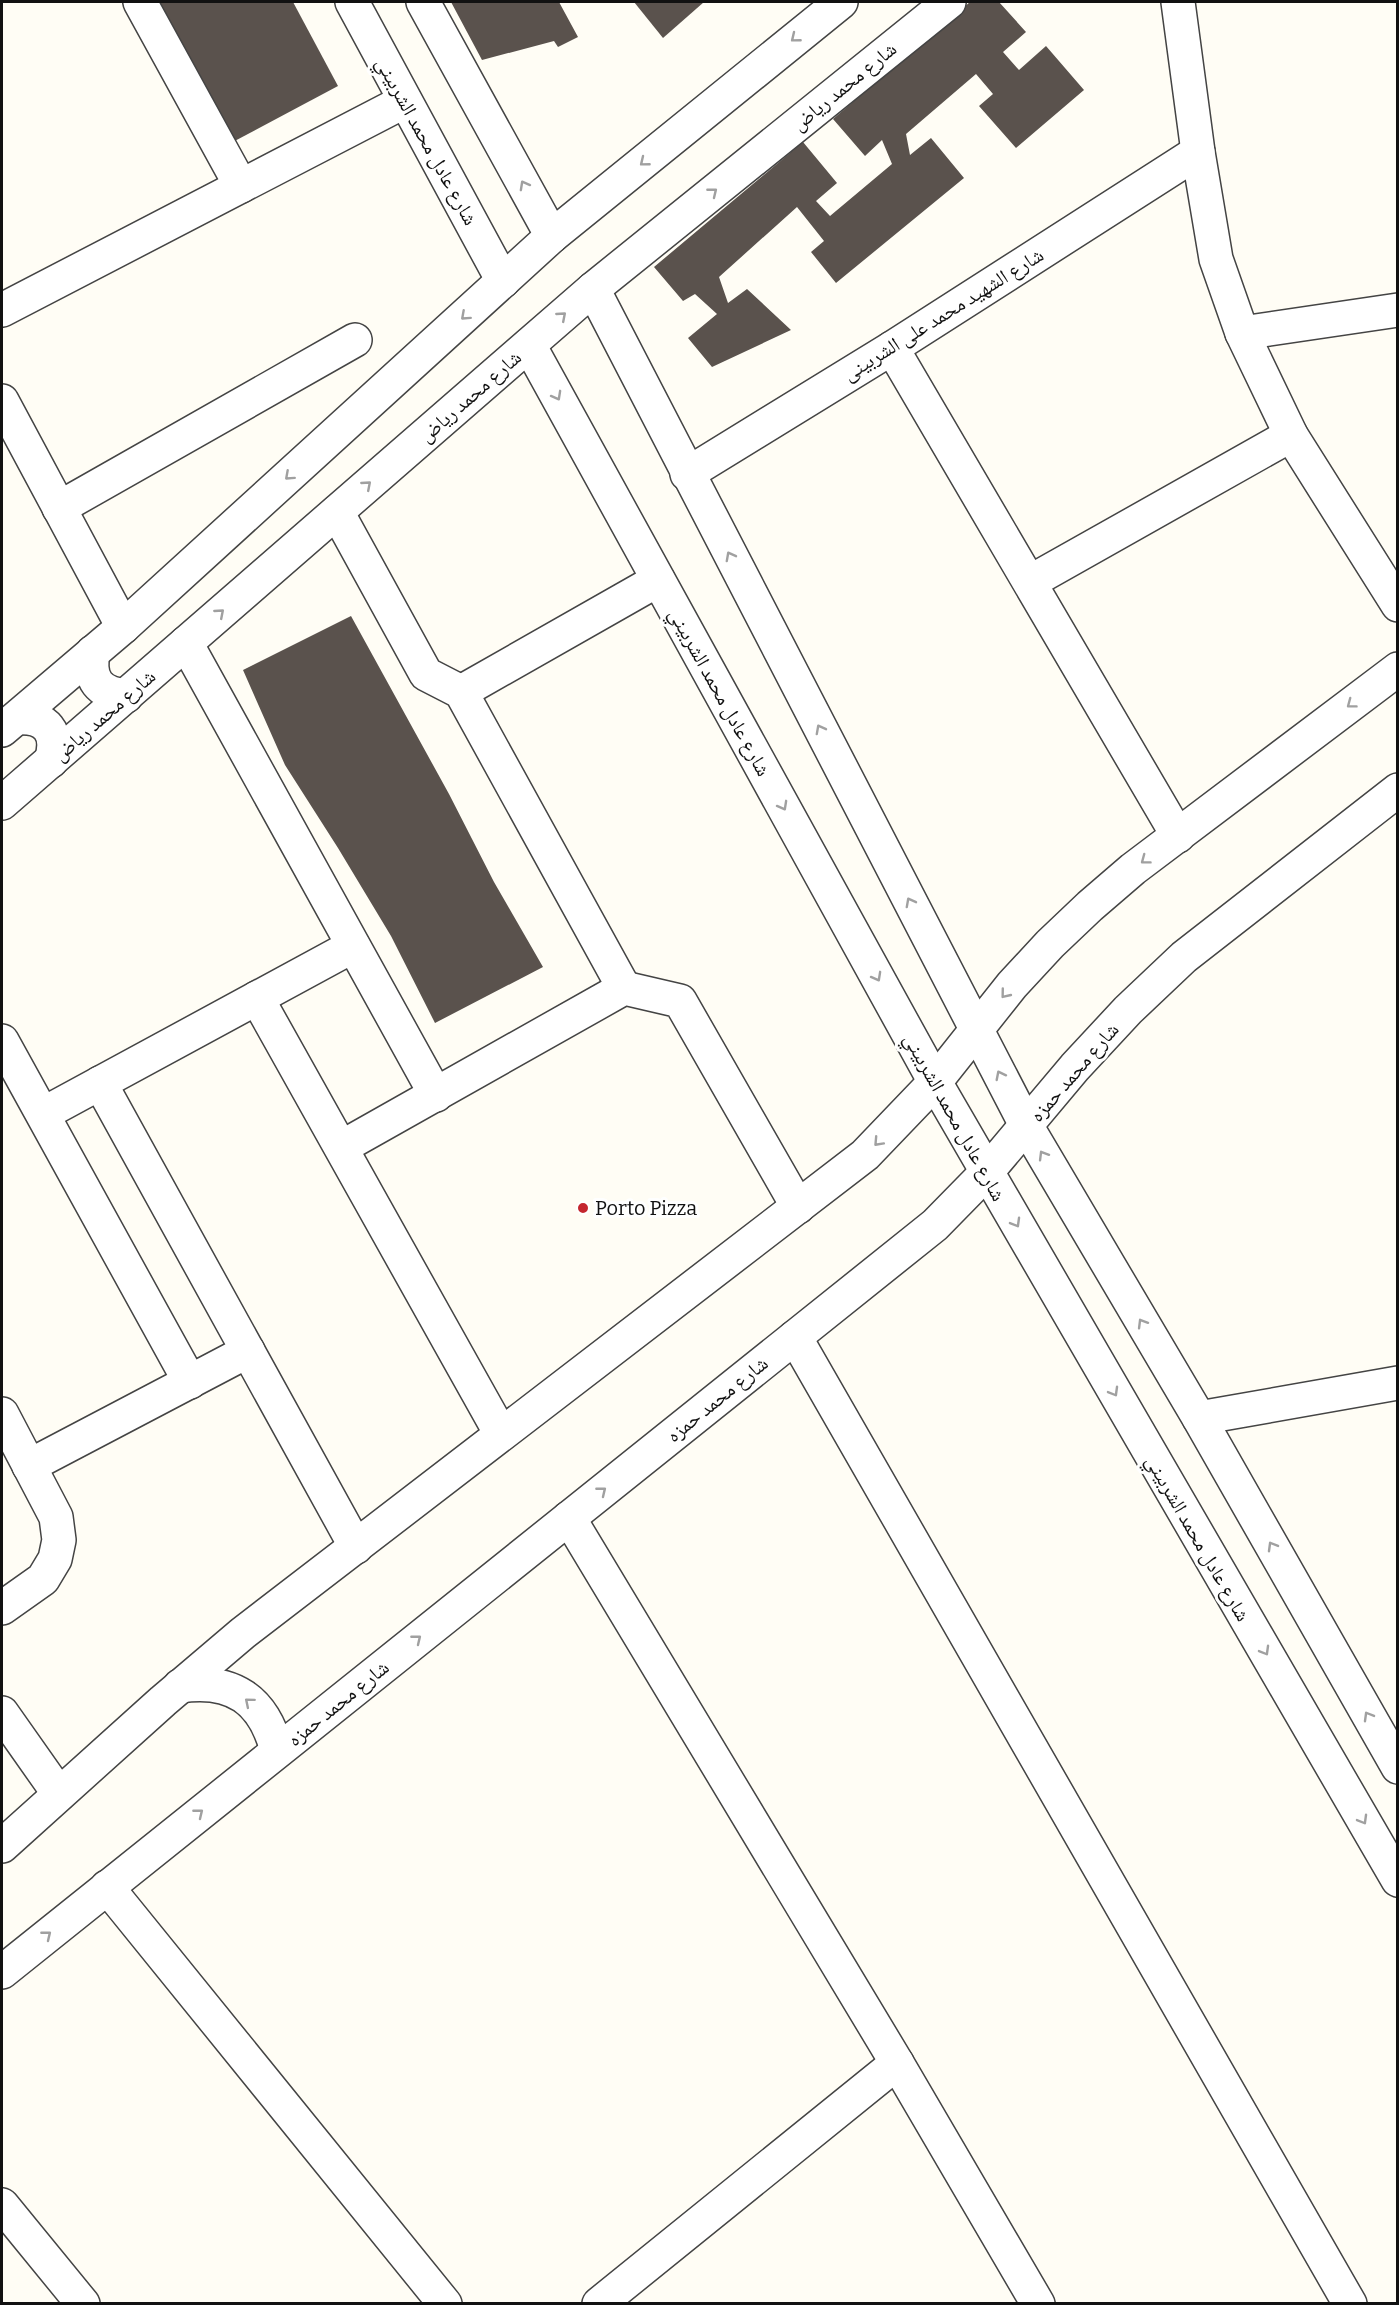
<svg xmlns="http://www.w3.org/2000/svg" width="1399" height="2305" font-family="Bitter,'Noto Naskh Arabic',serif">
<style>
.building{fill:#5a524d}
.lines{fill:none;stroke-linecap:round;stroke-linejoin:round}
.minor-casing{stroke:#444;stroke-width:36}
.minor{stroke:#fff;stroke-width:33}
.oneway{stroke:#a0a0a0}
.poi-dot{fill:#c4262e;stroke:#fff;stroke-width:2}
.labels{text-anchor:middle;stroke-width:6;stroke-linejoin:round;paint-order:stroke}
.street-label{font-size:20px;fill:#111;stroke:#fff}
.poi-label{font-size:20px;fill:#111;stroke:#fff;text-anchor:start}
</style>
<rect width="100%" height="100%" fill="#fffdf5"/>
<g class="building">
<path d="M153 2H293L338 86 229 144Z"/>
<path d="M451 2H559L578 37 558 47 554 41 482 60Z"/>
<path d="M634 2H704L663 38Z"/>
<path d="M970 2H999L1026 32 1003 52 1019 70 1046 46 1084 90 1016 148 979 106 993 94 976 74 906 134 910 155 931 138 964 178 836 283 811 252 824 241 797 207 719 277 728 303 747 289 791 330 712 367 688 338 717 314 695 294 683 301 654 267 803 142 837 183 816 201 830 216 892 164 882 140 865 156 833 119Z"/>
<path d="M351 616 449 794 494 882 543 967 435 1023 391 936 338 848 285 765 243 670Z"/>
</g>
<g class="lines">
<g class="minor-casing">
<g id="minor">
<path d="M140 2 241 186"/>
<path d="M352 2 503 281"/>
<path d="M423 2 552 236"/>
<path d="M1178 2 1198 152 1216 259 1242 333 1291 435 1398 605"/>
<path d="M593 289 1027 1127 1199 1418 1398 1767"/>
<path d="M2 310 405 101"/>
<path d="M1242 333 1398 310"/>
<path d="M529 345 935 1082 1398 1880"/>
<path d="M892 348 1178 836"/>
<path d="M2 401 123 627"/>
<path d="M687 474 892 348 1198 152"/>
<path d="M59 508 355 340"/>
<path d="M337 512 426 674 461 692 624 988"/>
<path d="M1030 582 1291 435"/>
<path d="M186 643 436 1095"/>
<path d="M93 652C88 680 99 693 126 696"/>
<path d="M461 692 658 580"/>
<path d="M17 718C46 716 60 732 51 761"/>
<path d="M2 730 123 627 552 236 841 2"/>
<path d="M2 803 593 289 949 2"/>
<path d="M257 998 501 1434"/>
<path d="M2 1041 190 1382"/>
<path d="M100 1083 356 1547"/>
<path d="M43 1114 353 946"/>
<path d="M342 1147 624 988 680 1001 798 1207"/>
<path d="M795 1337 1350 2304"/>
<path d="M2 1414 56 1517 59 1540 55 1559 43 1579 2 1608"/>
<path d="M1199 1418 1398 1383"/>
<path d="M29 1466 248 1351"/>
<path d="M569 1518 897 2063 1038 2304"/>
<path d="M180 1686C233 1678 264 1700 277 1751"/>
<path d="M2 1713 59 1794"/>
<path d="M2 1846 163 1701 243 1633 865 1155 935 1082 1012 985 1050 944 1090 906 1133 869 1398 669"/>
<path d="M107 1887 445 2304"/>
<path d="M2 1972 935 1225 986 1173 1075 1067 1128 1010 1184 957 1398 790"/>
<path d="M2 2205 83 2304"/>
<path d="M599 2304 897 2063"/>
</g>
</g>
<use href="#minor" class="minor"/>
</g>
<defs><path id="oneway-chevron" d="M-2-3.5L2.5 0L-2 3.5" fill="none" stroke-width="1.6" stroke-linecap="round" stroke-linejoin="round" transform="scale(1.5)"/></defs>
<g class="oneway">
<use href="#oneway-chevron" transform="translate(795 38) rotate(141)"/>
<use href="#oneway-chevron" transform="translate(644 162) rotate(141)"/>
<use href="#oneway-chevron" transform="translate(524 185) rotate(-119)"/>
<use href="#oneway-chevron" transform="translate(713 192) rotate(-39)"/>
<use href="#oneway-chevron" transform="translate(465 316) rotate(138)"/>
<use href="#oneway-chevron" transform="translate(562 316) rotate(-41)"/>
<use href="#oneway-chevron" transform="translate(557 396) rotate(61)"/>
<use href="#oneway-chevron" transform="translate(289 476) rotate(138)"/>
<use href="#oneway-chevron" transform="translate(367 485) rotate(-41)"/>
<use href="#oneway-chevron" transform="translate(730 556) rotate(-118)"/>
<use href="#oneway-chevron" transform="translate(220 613) rotate(-41)"/>
<use href="#oneway-chevron" transform="translate(1351 704) rotate(143)"/>
<use href="#oneway-chevron" transform="translate(820 729) rotate(-118)"/>
<use href="#oneway-chevron" transform="translate(783 806) rotate(61)"/>
<use href="#oneway-chevron" transform="translate(1145 860) rotate(143)"/>
<use href="#oneway-chevron" transform="translate(910 902) rotate(-118)"/>
<use href="#oneway-chevron" transform="translate(877 977) rotate(61)"/>
<use href="#oneway-chevron" transform="translate(1005 994) rotate(129)"/>
<use href="#oneway-chevron" transform="translate(1000 1075) rotate(-117)"/>
<use href="#oneway-chevron" transform="translate(878 1142) rotate(133)"/>
<use href="#oneway-chevron" transform="translate(1043 1155) rotate(-121)"/>
<use href="#oneway-chevron" transform="translate(1016 1223) rotate(60)"/>
<use href="#oneway-chevron" transform="translate(1142 1323) rotate(-121)"/>
<use href="#oneway-chevron" transform="translate(1114 1392) rotate(60)"/>
<use href="#oneway-chevron" transform="translate(602 1491) rotate(-39)"/>
<use href="#oneway-chevron" transform="translate(1272 1546) rotate(-120)"/>
<use href="#oneway-chevron" transform="translate(417 1639) rotate(-39)"/>
<use href="#oneway-chevron" transform="translate(1265 1651) rotate(60)"/>
<use href="#oneway-chevron" transform="translate(249 1702) rotate(-140)"/>
<use href="#oneway-chevron" transform="translate(1368 1716) rotate(-120)"/>
<use href="#oneway-chevron" transform="translate(199 1813) rotate(-39)"/>
<use href="#oneway-chevron" transform="translate(1363 1820) rotate(60)"/>
<use href="#oneway-chevron" transform="translate(47 1935) rotate(-39)"/>
</g>
<circle class="poi-dot" cx="583" cy="1208" r="6"/>
<g class="labels">
<g class="street-label">
<text transform="translate(844 86) rotate(-39)" y="7">شارع محمد رياض</text>
<text transform="translate(427 141) rotate(61)" y="7">شارع عادل محمد الشربيني</text>
<text transform="translate(943 314) rotate(-32)" y="7">شارع الشهيد محمد على الشربينى</text>
<text transform="translate(470 396) rotate(-41)" y="7">شارع محمد رياض</text>
<text transform="translate(720 692) rotate(61)" y="7">شارع عادل محمد الشربيني</text>
<text transform="translate(104 715) rotate(-41)" y="7">شارع محمد رياض</text>
<text transform="translate(1074 1072) rotate(-49)" y="7">شارع محمد حمزه</text>
<text transform="translate(955 1117) rotate(61)" y="7">شارع عادل محمد الشربيني</text>
<text transform="translate(717 1399) rotate(-39)" y="7">شارع محمد حمزه</text>
<text transform="translate(1198 1538) rotate(60)" y="7">شارع عادل محمد الشربيني</text>
<text transform="translate(338 1703) rotate(-39)" y="7">شارع محمد حمزه</text>
</g>
<g class="poi-label">
<text x="595" y="1215">Porto Pizza</text>
</g>
</g>
<rect width="1399" height="2305" fill="none" stroke="#111111" stroke-width="6"/>
</svg>
